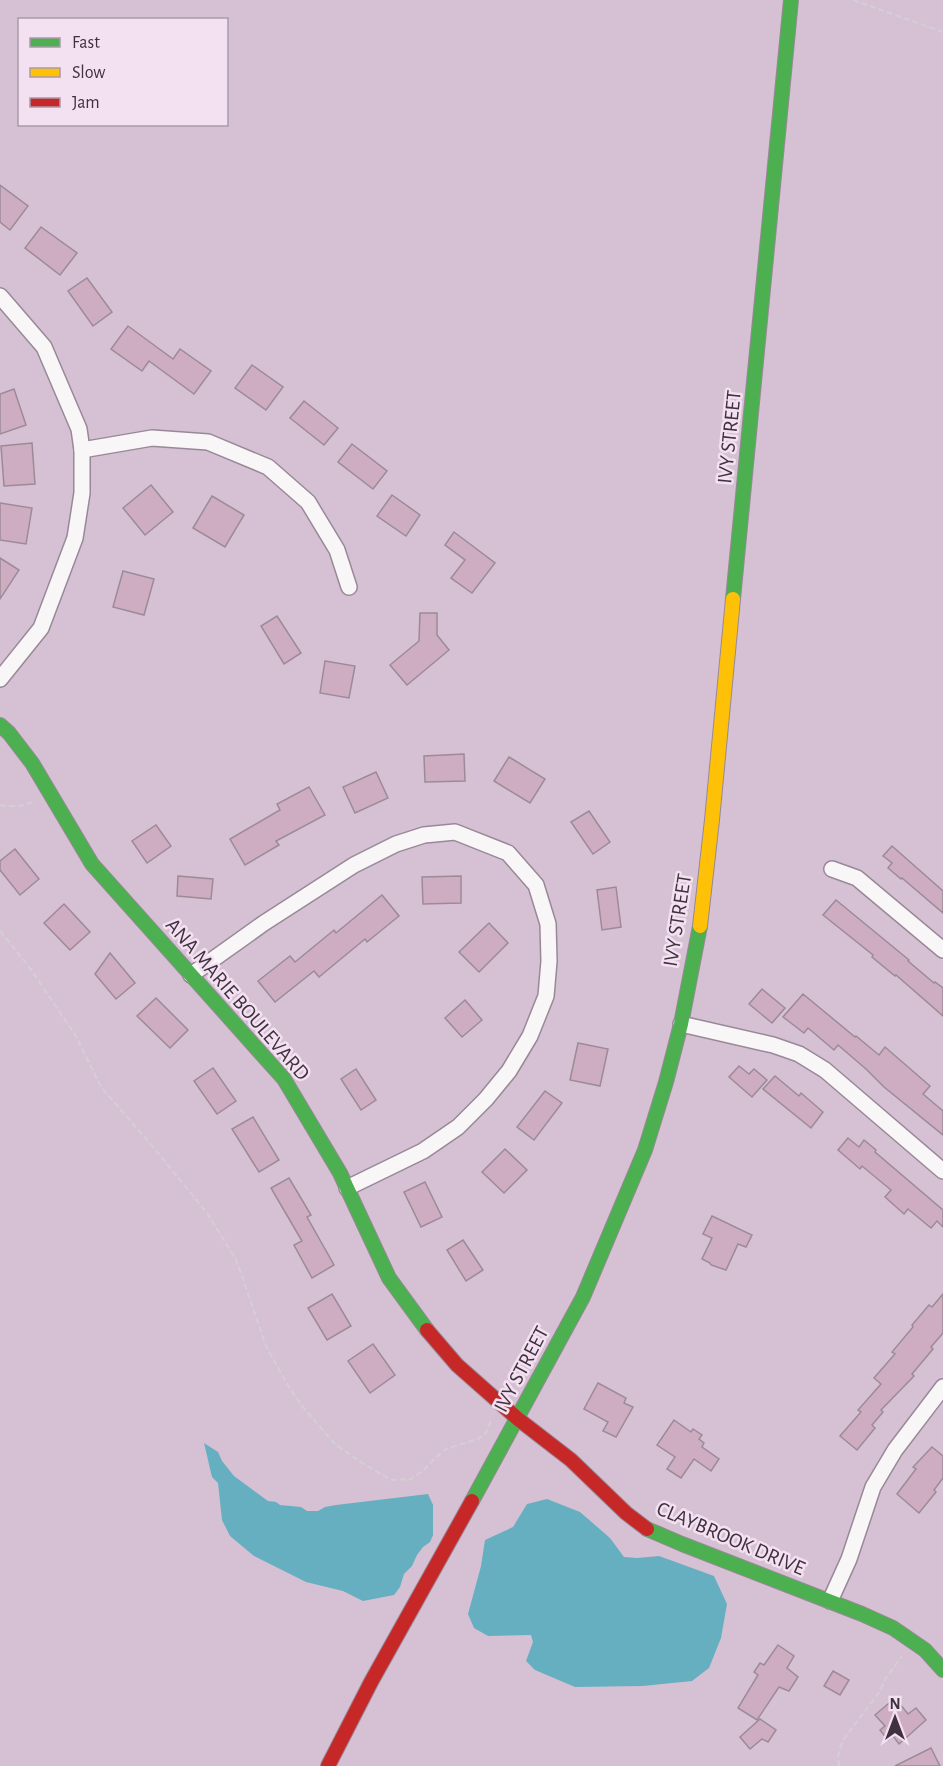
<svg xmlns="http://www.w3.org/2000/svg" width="943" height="1766" font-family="'Alegreya Sans',sans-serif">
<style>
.water{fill:#66afc0}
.building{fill:#ceadc2;stroke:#9c8b97;stroke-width:1.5}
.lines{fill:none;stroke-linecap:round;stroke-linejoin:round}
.street-casing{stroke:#988997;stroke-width:18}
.fast-casing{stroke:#988997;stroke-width:16}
.slow-casing{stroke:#988997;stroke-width:16}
.jam-casing{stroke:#988997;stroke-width:16}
.path{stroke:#d5cfd5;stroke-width:2;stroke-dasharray:6 3;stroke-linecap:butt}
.street{stroke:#f9f6f8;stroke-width:15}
.fast{stroke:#4caf50;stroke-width:14}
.slow{stroke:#ffc107;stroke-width:14}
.jam{stroke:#c62828;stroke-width:14}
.labels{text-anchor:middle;stroke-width:5;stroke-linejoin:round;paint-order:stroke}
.street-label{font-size:21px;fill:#3f313e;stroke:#f3e0f1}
</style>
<rect width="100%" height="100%" fill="#d5c1d3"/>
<g class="water">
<path d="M204 1443 218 1452 222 1461 234 1476 268 1501 276 1502 280 1505 301 1507 307 1511H318L325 1507 336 1505 428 1494 433 1505V1535L430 1542 423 1547 417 1555 412 1566 404 1574 400 1587 394 1595 363 1601 343 1591 306 1582 254 1556 230 1536 222 1520 218 1483 212 1477Z"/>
<path d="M547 1499 580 1512 610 1538 624 1557 637 1558 659 1556 714 1576 727 1604 721 1638 709 1668 692 1681 643 1686 575 1687 535 1670 526 1661 533 1642 531 1635 488 1636 474 1628 468 1614 481 1566 485 1540 513 1527 527 1504Z"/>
</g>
<g class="building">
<path d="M0 185 28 206 10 230 0 222Z"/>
<path d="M41 227 77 253 60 275 25 248Z"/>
<path d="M87 278 112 312 93 326 68 291Z"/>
<path d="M128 326 173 359 180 349 211 371 194 394 149 361 142 371 111 349Z"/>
<path d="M252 365 283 387 266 410 235 388Z"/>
<path d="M14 389 26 425 0 434V394Z"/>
<path d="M304 401 338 428 324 445 290 418Z"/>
<path d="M32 443 35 484 4 486 1 446Z"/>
<path d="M352 444 387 471 373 489 338 462Z"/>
<path d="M151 485 173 512 145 535 123 508Z"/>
<path d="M392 495 420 515 406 536 377 516Z"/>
<path d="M212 496 244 515 225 547 193 528Z"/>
<path d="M0 503 32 508 26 544 0 540Z"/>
<path d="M454 532 495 563 472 593 451 578 465 560 445 545Z"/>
<path d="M0 558 19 570 0 599Z"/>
<path d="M123 571 154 579 144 615 113 607Z"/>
<path d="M420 613H437V635L449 650 407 685 390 665 419 641Z"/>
<path d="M277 616 301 653 284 664 261 626Z"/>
<path d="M325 661 355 666 349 698 320 693Z"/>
<path d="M464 754 465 781 425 782 424 756Z"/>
<path d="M509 757 545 779 530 803 494 781Z"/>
<path d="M376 772 388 798 355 813 343 787Z"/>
<path d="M309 787 325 815 276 841 279 845 245 865 230 839 280 810 277 804Z"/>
<path d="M589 811 610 842 593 854 571 822Z"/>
<path d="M156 825 171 846 147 863 132 841Z"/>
<path d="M892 846 943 891V913L902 878 901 879 888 868 892 863 883 856Z"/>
<path d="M15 849 39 879 20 895 0 870V861Z"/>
<path d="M178 876 213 879 211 899 177 896Z"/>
<path d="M461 876V903L423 904 422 877Z"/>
<path d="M616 887 621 927 602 930 597 890Z"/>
<path d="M382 895 399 916 367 942 365 939 319 977 314 971 275 1002 258 981 290 956 295 962 334 930 336 933Z"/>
<path d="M836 900 909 960 908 961 934 983 935 982 943 988V1016L896 975 895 976 872 957 873 955 823 915Z"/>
<path d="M64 904 90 932 70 950 44 923Z"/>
<path d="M489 923 508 943 479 972 459 952Z"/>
<path d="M110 953 135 983 116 999 95 974Z"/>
<path d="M762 989 785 1008 772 1023 749 1004Z"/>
<path d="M803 994 855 1037 856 1036 879 1055 885 1047 930 1086 923 1094 943 1111V1135L884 1087 866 1069 838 1045 834 1050 808 1028 804 1033 783 1017Z"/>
<path d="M156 998 188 1030 170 1048 137 1016Z"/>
<path d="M465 1000 482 1020 462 1037 445 1018Z"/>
<path d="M578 1043 608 1049 600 1086 570 1080Z"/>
<path d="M739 1066 749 1074 754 1069 767 1080 752 1097 729 1077Z"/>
<path d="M213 1068 236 1101 217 1114 194 1081Z"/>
<path d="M356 1069 376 1100 361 1110 341 1079Z"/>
<path d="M775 1076 799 1096 801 1093 823 1112 811 1128 763 1089Z"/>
<path d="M545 1091 562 1103 534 1140 517 1127Z"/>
<path d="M253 1117 279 1160 259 1172 232 1129Z"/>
<path d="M848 1138 859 1147 864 1140 876 1150 875 1152 943 1210V1227L937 1221 931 1228 908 1209 904 1214 885 1197 891 1190 862 1166 860 1169 838 1150Z"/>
<path d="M505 1149 527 1170 504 1193 482 1172Z"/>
<path d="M289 1178 311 1215 307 1217 334 1265 312 1278 294 1245 302 1241 271 1188Z"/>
<path d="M425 1182 442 1217 421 1227 404 1192Z"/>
<path d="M712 1216 752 1235 746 1247 738 1244 726 1270 711 1265 710 1263 702 1259 712 1238 703 1234Z"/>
<path d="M463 1240 483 1270 466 1281 447 1250Z"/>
<path d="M332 1294 351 1326 327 1340 308 1308Z"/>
<path d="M943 1294V1333L931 1347 933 1349 912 1374 914 1376 881 1410 883 1412 872 1425 875 1428 857 1450 840 1436 861 1412 858 1410 881 1384 874 1378 895 1354 892 1352 913 1327 912 1325 929 1305 932 1307Z"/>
<path d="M373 1344 395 1375 370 1393 348 1361Z"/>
<path d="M598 1383 626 1398 624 1403 633 1407 616 1437 603 1431 608 1422 584 1409Z"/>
<path d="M674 1420 691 1432 693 1429 702 1435 699 1439 704 1443 702 1447 719 1459 711 1471 694 1459 681 1478 667 1469 675 1457 657 1445Z"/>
<path d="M932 1447 943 1456V1478L934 1490 936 1492 919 1513 897 1494 916 1469 913 1467Z"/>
<path d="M778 1645 794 1656 787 1668 798 1677 789 1691 779 1687 757 1720 738 1708 758 1675 754 1672 760 1663 764 1665Z"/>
<path d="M833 1671 849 1680 840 1695 824 1686Z"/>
<path d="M895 1698 908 1714 916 1708 926 1720 899 1744 893 1736 888 1740 880 1730 885 1726 875 1715Z"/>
<path d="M760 1719 776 1730 768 1742 762 1739 750 1749 740 1737Z"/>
<path d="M931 1748 940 1766H895Z"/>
</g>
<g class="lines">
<g class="street-casing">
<g id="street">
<path d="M0 296 44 347 79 429 82 450V493L75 538 41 628 0 679"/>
<path d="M82 450 152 438 208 442 268 467 308 502 337 550 349 587"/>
<path d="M832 869 857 878 943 950"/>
<path d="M191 975 264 923 354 865 396 844 424 835 455 832 508 853 536 885 548 924 549 961 546 996 530 1036 509 1071 486 1099 458 1127 423 1151 347 1188"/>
<path d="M681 1024 773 1045 799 1054 825 1070 943 1171"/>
<path d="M830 1601 849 1559 873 1487 895 1450 943 1387"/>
</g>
</g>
<g class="fast-casing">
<g id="fast">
<path d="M733 599 791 0"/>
<path d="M0 725 9 733 32 763 92 864 284 1079 340 1173 389 1278 427 1330"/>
<path d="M472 1501 583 1297 645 1150 666 1082 681 1024 700 926"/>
<path d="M647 1529 682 1544 862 1614 893 1628 925 1650 943 1670"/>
</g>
</g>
<g class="slow-casing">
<path id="slow" d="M700 926 712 820 733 599"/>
</g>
<g class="jam-casing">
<g id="jam">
<path d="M427 1330 457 1365 518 1419 571 1460 626 1513 647 1529"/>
<path d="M328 1766 371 1682 472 1501"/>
</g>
</g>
<g class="path">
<path d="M853 0 943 32"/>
<path d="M0 805C12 807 23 807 34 801"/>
<path d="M0 931 27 964 76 1036 101 1087 154 1148 207 1213 235 1258 241 1273 266 1346 287 1384 302 1406 335 1444 359 1461 392 1480 411 1479 424 1470 436 1457 446 1449 478 1439 486 1433 491 1420"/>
<path d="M839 1766 838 1756 843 1740 878 1694 886 1678 902 1656"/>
</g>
<use href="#street" class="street"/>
<use href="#fast" class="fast"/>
<use href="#slow" class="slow"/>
<use href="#jam" class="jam"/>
</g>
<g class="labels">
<g class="street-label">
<text transform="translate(729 437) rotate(-84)" y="7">IVY STREET</text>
<text transform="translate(677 920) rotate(-81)" y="7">IVY STREET</text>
<text transform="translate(238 999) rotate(49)" y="7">ANA MARIE BOULEVARD</text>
<text transform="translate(521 1369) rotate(-62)" y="7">IVY STREET</text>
<text transform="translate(731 1538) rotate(23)" y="7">CLAYBROOK DRIVE</text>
</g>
</g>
<rect x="18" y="18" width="210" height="108" fill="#f3e0f1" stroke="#ab9aa9" stroke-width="1.5"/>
<rect x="30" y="38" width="30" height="9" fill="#4caf50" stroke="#ab9aa9" stroke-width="1.5"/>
<text x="72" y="48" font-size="18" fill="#3f313e">Fast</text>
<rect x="30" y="68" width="30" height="9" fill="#ffc107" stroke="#ab9aa9" stroke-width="1.5"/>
<text x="72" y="78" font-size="18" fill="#3f313e">Slow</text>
<rect x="30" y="98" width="30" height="9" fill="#c62828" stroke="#ab9aa9" stroke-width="1.5"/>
<text x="72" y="108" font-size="18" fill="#3f313e">Jam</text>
<g transform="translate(895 1718)" stroke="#f3e0f1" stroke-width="4.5" paint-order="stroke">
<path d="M0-4.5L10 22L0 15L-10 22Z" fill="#3f313e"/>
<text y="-9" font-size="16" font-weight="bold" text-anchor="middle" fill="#3f313e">N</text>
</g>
</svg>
